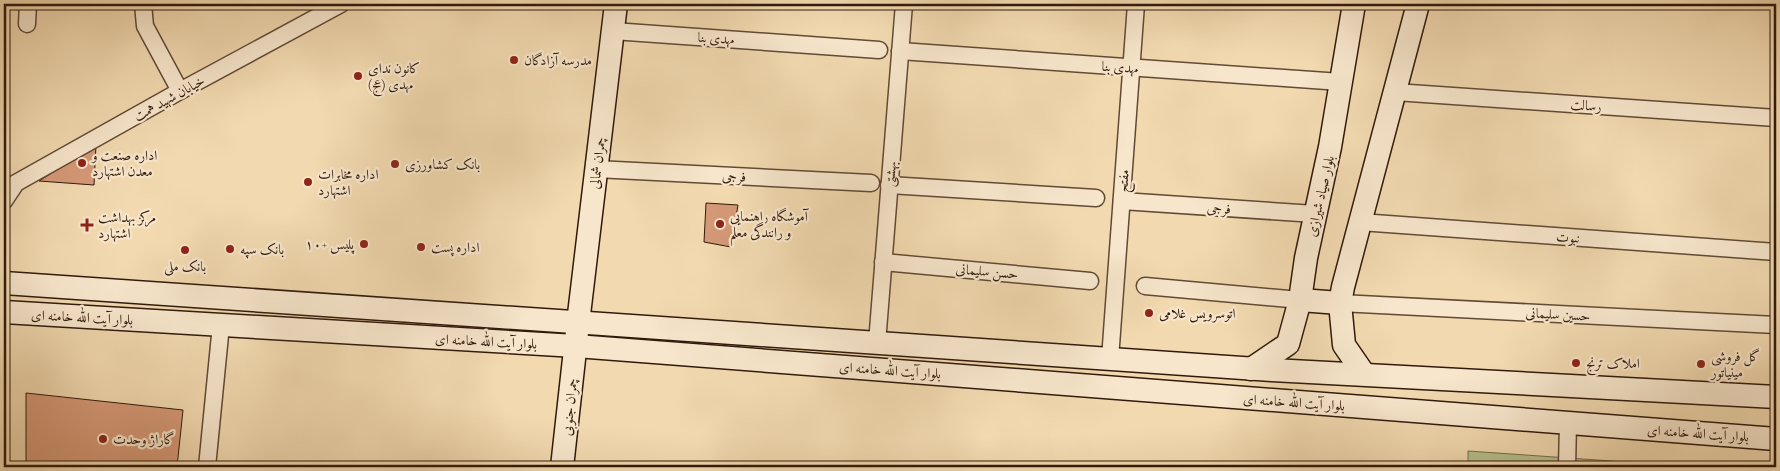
<svg xmlns="http://www.w3.org/2000/svg" width="1780" height="471" font-family="'IM FELL French Canon',Amiri,serif">
<style>
.green{fill:#b7c08d;stroke:#746d4c}
.building{fill:#d59977;stroke:#311a0c}
.lines{fill:none;stroke-linecap:round;stroke-linejoin:round}
.street-casing{stroke:#614a35;stroke-width:19}
.secondary-casing{stroke:#311a0c;stroke-width:25}
.street{stroke:#f7e6cc;stroke-width:16}
.secondary{stroke:#f7e6cc;stroke-width:22}
.poi-dot{fill:#8f2418;stroke:#f7e6cc;stroke-width:2}
.labels{text-anchor:middle;stroke-width:4.5;stroke-linejoin:round;paint-order:stroke}
.street-label{font-size:14px;fill:#311a0c;stroke:#f7e6cc}
.poi-label{font-size:14px;fill:#311a0c;stroke:#f7e6cc;text-anchor:start}
</style>
<rect width="100%" height="100%" fill="#f2d9b0"/>
<filter id="stains"><feTurbulence type="fractalNoise" baseFrequency=".004" numOctaves="4"/><feColorMatrix values="0 0 0 0 .2 0 0 0 0 .09 0 0 0 0 .02 0 0 0 .5 -.17"/></filter>
<radialGradient id="worn" r=".72"><stop offset=".6" stop-color="#630" stop-opacity="0"/><stop offset="1" stop-color="#630" stop-opacity=".3"/></radialGradient>
<path class="green" d="M1468 451 1697 467H1468Z"/>
<g class="building">
<path d="M96 145 94 185 39 181Z"/>
<path d="M706 203 738 205 731 247 704 242Z"/>
<path d="M26 393 183 410 177 467H26Z"/>
</g>
<g class="lines">
<g class="street-casing">
<g id="street">
<path d="M143 4 145 26 180 91"/>
<path d="M27 24 28 4"/>
<path d="M613 31 879 50"/>
<path d="M900 51 1341 82"/>
<path d="M1395 92 1776 118"/>
<path d="M596 169 871 183"/>
<path d="M889 185 1096 198"/>
<path d="M4 201 16 183 180 91 341 4"/>
<path d="M1122 201 1315 214"/>
<path d="M1360 222 1776 252"/>
<path d="M883 262 1090 281"/>
<path d="M1145 286 1300 300"/>
<path d="M1340 303 1776 325"/>
<path d="M877 343 904 4"/>
<path d="M1110 359 1136 4"/>
<path d="M207 467 221 325"/>
<path d="M1567 467 1568 423"/>
</g>
</g>
<g class="secondary-casing">
<g id="secondary">
<path d="M4 283 1272 370 1776 397"/>
<path d="M1300 300 1340 303"/>
<path d="M4 312 576 346 1776 439"/>
<path d="M1251 369 1288 344 1300 300 1306 258 1330 147 1354 4"/>
<path d="M1364 374 1344 345 1340 303 1343 287 1418 4"/>
<path d="M562 467 578 323 616 4"/>
</g>
</g>
<use href="#street" class="street"/>
<use href="#secondary" class="secondary"/>
</g>
<g class="poi-dot">
<circle cx="514" cy="60" r="5"/>
<circle cx="358" cy="76" r="5"/>
<circle cx="82" cy="163" r="5"/>
<circle cx="395" cy="164" r="5"/>
<circle cx="308" cy="182" r="5"/>
<circle cx="720" cy="224" r="5"/>
<path d="M84.5 217.5h5v5h5v5h-5v5h-5v-5h-5v-5h5z"/>
<circle cx="364" cy="244" r="5"/>
<circle cx="421" cy="247" r="5"/>
<circle cx="230" cy="249" r="5"/>
<circle cx="185" cy="250" r="5"/>
<circle cx="1149" cy="313" r="5"/>
<circle cx="1576" cy="363" r="5"/>
<circle cx="1701" cy="364" r="5"/>
<circle cx="103" cy="439" r="5"/>
</g>
<g class="labels">
<g class="street-label">
<text transform="translate(716 38) rotate(4)" y="5">مهدی بنا</text>
<text transform="translate(1120 67) rotate(4)" y="5">مهدی بنا</text>
<text transform="translate(169 98) rotate(-29)" y="5">خیابان شهید همت</text>
<text transform="translate(1586 105) rotate(4)" y="5">رسالت</text>
<text transform="translate(597 163) rotate(-83)" y="5">چمران شمالی</text>
<text transform="translate(890 174) rotate(-85)" y="5">بهشتی</text>
<text transform="translate(734 176) rotate(3)" y="5">فرجی</text>
<text transform="translate(1123 181) rotate(-86)" y="5">مفتح</text>
<text transform="translate(1320 196) rotate(-77)" y="5">بلوار صیاد شیرازی</text>
<text transform="translate(1219 208) rotate(4)" y="5">فرجی</text>
<text transform="translate(1568 237) rotate(4)" y="5">نبوت</text>
<text transform="translate(987 271) rotate(5)" y="5">حسن سلیمانی</text>
<text transform="translate(1558 314) rotate(3)" y="5">حسین سلیمانی</text>
<text transform="translate(82 317) rotate(3)" y="5">بلوار آیت الله خامنه ای</text>
<text transform="translate(486 341) rotate(3)" y="5">بلوار آیت الله خامنه ای</text>
<text transform="translate(890 370) rotate(4)" y="5">بلوار آیت الله خامنه ای</text>
<text transform="translate(1294 402) rotate(4)" y="5">بلوار آیت الله خامنه ای</text>
<text transform="translate(569 407) rotate(-84)" y="5">چمران جنوبی</text>
<text transform="translate(1698 433) rotate(4)" y="5">بلوار آیت الله خامنه ای</text>
</g>
<g class="poi-label">
<text x="524" y="65">مدرسه آزادگان</text>
<text x="368" y="73">کانون ندای<tspan x="368" dy="16">مهدی (عج)</tspan></text>
<text x="92" y="160">اداره صنعت و<tspan x="92" dy="16">معدن اشتهارد</tspan></text>
<text x="405" y="169">بانک کشاورزی</text>
<text x="318" y="179">اداره مخابرات<tspan x="318" dy="16">اشتهارد</tspan></text>
<text x="730" y="221">آموشگاه راهنمایی<tspan x="730" dy="16">و رانندگی معلم</tspan></text>
<text x="98" y="222">مرکز بهداشت<tspan x="98" dy="16">اشتهارد</tspan></text>
<text x="354" y="249" text-anchor="end">پلیس +۱۰</text>
<text x="431" y="252">اداره پست</text>
<text x="240" y="254">بانک سپه</text>
<text x="185" y="271" text-anchor="middle">بانک ملی</text>
<text x="1159" y="318">اتوسرویس غلامی</text>
<text x="1711" y="361">گل فروشی<tspan x="1711" dy="16">مینیاتور</tspan></text>
<text x="1586" y="368">املاک ترنج</text>
<text x="113" y="444">گاراژ وحدت</text>
</g>
</g>
<rect width="1780" height="471" fill="none" stroke="#f2d9b0" stroke-width="20"/>
<rect x="5" y="5" width="1770" height="461" fill="none" stroke="#311a0c" stroke-width="2.5"/>
<rect x="10" y="10" width="1760" height="451" fill="none" stroke="#311a0c"/>
<rect width="100%" height="100%" filter="url(#stains)"/>
<rect width="100%" height="100%" fill="url(#worn)"/>
</svg>
